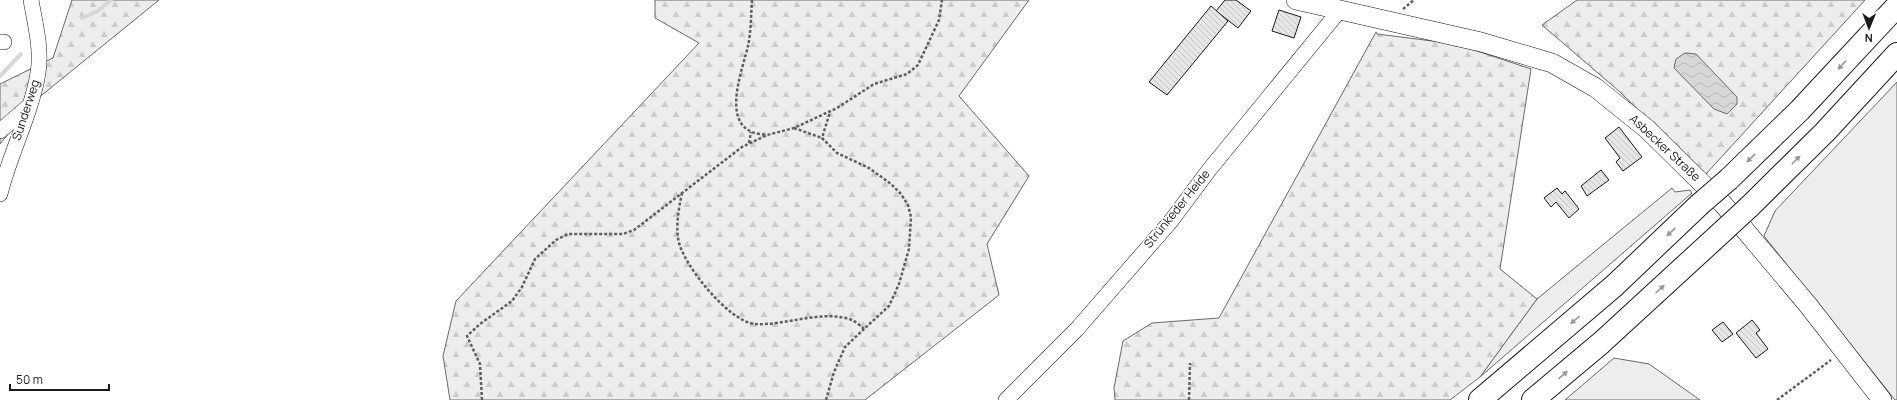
<svg xmlns="http://www.w3.org/2000/svg" width="1897" height="400" font-family="Manrope,sans-serif">
<style>
.built{fill:#ededed;stroke:#6a6a6a}
.forest{fill:url(#forest-firs);stroke:#6a6a6a}
.water{fill:url(#water-waves);stroke:#6a6a6a}
.lines{fill:none;stroke-linecap:round;stroke-linejoin:round}
.stream{stroke:#d7d7d7;stroke-width:4}
.building{fill:url(#building-back-hatch);stroke:#1a1a1a}
.minor-casing{stroke:#1a1a1a;stroke-width:16}
.major-casing{stroke:#1a1a1a;stroke-width:20}
.highway-casing{stroke:#1a1a1a;stroke-width:24}
.path{stroke:#5f5f5f;stroke-width:2.5;stroke-dasharray:3 2;stroke-linecap:butt}
.minor{stroke:#fff;stroke-width:15}
.major{stroke:#fff;stroke-width:19}
.highway{stroke:#fff;stroke-width:22}
.highway-bridge-casing{stroke:#1a1a1a;stroke-width:24;stroke-linecap:butt}
.highway-bridge{stroke:#fff;stroke-width:22}
.oneway{fill:#989898}
.labels{text-anchor:middle;stroke-width:3;stroke-linejoin:round;paint-order:stroke}
.street-label{font-size:12px;fill:#1a1a1a;stroke:#fff}
</style>
<defs>
<pattern id="forest-firs" width="22" height="20" patternUnits="userSpaceOnUse"><rect width="22" height="20" fill="#ededed"/><path d="M5 1l3.5 6h-7zM16 11l3.5 6h-7z" fill="#cbcbcb"/></pattern>
<pattern id="water-waves" width="16" height="10" patternUnits="userSpaceOnUse"><rect width="16" height="10" fill="#d7d7d7"/><path d="M0 5q4-4 8 0t8 0" fill="none" stroke="#b8b8b8"/></pattern>
<pattern id="building-back-hatch" width="6" height="6" patternUnits="userSpaceOnUse"><rect width="6" height="6" fill="#e6e6e6"/><path d="M-1 5l2 2M0 0l6 6M5-1l2 2" fill="none" stroke="#c5c5c5"/></pattern>
</defs>
<rect width="100%" height="100%" fill="#fff"/>
<g class="built">
<path d="M1897 82V400H1895L1764 236 1775 211Z"/>
<path d="M1672 188 1675 192 1690 190 1692 193 1480 377 1537 299Z"/>
<path d="M1614 358 1649 364 1700 400H1565Z"/>
</g>
<g class="forest">
<path d="M72 0H159L37 99 0 144V84L53 58Z"/>
<path d="M655 0H1029L959 96 1029 176 987 244 999 295 865 400H450L443 356 456 301 699 43 655 18Z"/>
<path d="M1577 0H1865L1705 175 1620 92 1542 25Z"/>
<path d="M1376 32 1377 34 1456 44 1531 69 1500 269 1537 299 1480 377 1450 400H1115L1114 388 1123 341 1152 323 1219 318Z"/>
</g>
<path class="water" d="M1685 53 1696 54 1737 97V104L1727 114 1714 109 1674 68 1676 59Z"/>
<g class="lines">
<g class="stream">
<path d="M82 18 98 11 111 0"/>
<path d="M0 76 21 54"/>
</g>
</g>
<g class="building">
<path d="M1225 0H1236L1251 11 1238 28 1216 11Z"/>
<path d="M1211 6 1228 21 1167 95 1149 82Z"/>
<path d="M1279 10 1301 17 1294 38 1272 31Z"/>
<path d="M1619 127 1642 157 1623 171 1616 162 1620 158 1605 138Z"/>
<path d="M1601 170 1609 180 1587 196 1581 186Z"/>
<path d="M1557 188 1562 194 1565 191 1579 209 1569 218 1556 202 1551 207 1544 198Z"/>
<path d="M1752 320 1760 330 1756 333 1768 349 1756 358 1736 333Z"/>
<path d="M1723 322 1733 334 1722 342 1712 330Z"/>
</g>
<g class="lines">
<g class="minor-casing">
<g id="minor">
<path d="M0 42H4"/>
<path d="M0 131 29 106"/>
<path d="M0 194C10 153 31 115 38 73 42 49 35 24 31 0"/>
<path d="M1006 400 1077 329 1171 221 1209 170 1340 10"/>
</g>
</g>
<g class="major-casing">
<path id="major" d="M1296 0 1481 42 1552 63 1596 88 1647 129 1723 204 1808 305 1882 400"/>
</g>
<g class="highway-casing">
<g id="highway">
<path d="M1729 179 1800 110 1897 6"/>
<path d="M1749 207 1825 132 1897 54"/>
<path d="M1480 400 1614 286 1699 205"/>
<path d="M1533 400 1601 343 1723 231"/>
</g>
</g>
<g class="path">
<path d="M752 0C751 15 751 32 748 46 743 68 722 120 752 132 756 134 763 134 767 135"/>
<path d="M1403 9 1414 0"/>
<path d="M794 128 822 138"/>
<path d="M749 143 751 132"/>
<path d="M682 193C679 207 676 223 678 238 681 263 729 322 755 324 785 326 823 309 852 320 856 322 861 326 864 329L889 306 899 284 909 249 911 217 908 205 901 194 891 184 869 168 837 153 822 138 830 112"/>
<path d="M482 400 480 364 467 336 480 324 512 301 522 287 535 259 556 240 568 234H623L634 230 742 147 767 135 794 128 837 108 874 84 907 74 918 65 939 20 942 0"/>
<path d="M826 400 834 372 845 347 864 329"/>
<path d="M1189 400 1190 363"/>
<path d="M1777 400 1831 360"/>
</g>
<use href="#minor" class="minor"/>
<use href="#major" class="major"/>
<use href="#highway" class="highway"/>
<g class="highway-bridge-casing">
<g id="highway-bridge">
<path d="M1699 205 1729 179"/>
<path d="M1723 231 1749 207"/>
</g>
</g>
<use href="#highway-bridge" class="highway-bridge"/>
</g>
<defs><path id="oneway-solid" d="M-6-.8H1V-3.2L6.5 0L1 3.2V.8H-6Z"/></defs>
<g class="oneway">
<use href="#oneway-solid" transform="translate(1842 65) rotate(133)"/>
<use href="#oneway-solid" transform="translate(1751 158) rotate(136)"/>
<use href="#oneway-solid" transform="translate(1796 160) rotate(-45)"/>
<use href="#oneway-solid" transform="translate(1671 232) rotate(137)"/>
<use href="#oneway-solid" transform="translate(1660 289) rotate(-42)"/>
<use href="#oneway-solid" transform="translate(1575 320) rotate(139)"/>
<use href="#oneway-solid" transform="translate(1563 375) rotate(-40)"/>
</g>
<g class="labels">
<g class="street-label">
<text transform="translate(26 110) rotate(-72)" y="4">Sunderweg</text>
<text transform="translate(1665 148) rotate(43)" y="4">Asbecker Straße</text>
<text transform="translate(1177 209) rotate(-51)" y="4">Strünkeder Heide</text>
</g>
</g>
<g transform="translate(1869 28) rotate(181)" stroke="#ffffff" stroke-width="3" paint-order="stroke">
<path d="M0-3L7 15L0 10L-7 15Z" fill="#1a1a1a"/>
<text y="-6" font-size="11" font-weight="bold" text-anchor="middle" fill="#1a1a1a">N</text>
</g>
<path d="M10 384v6h99v-6" fill="none" stroke="#1a1a1a" stroke-width="2"/>
<text x="16" y="384" font-size="12" fill="#1a1a1a" stroke="#ffffff" stroke-width="3" paint-order="stroke">50 m</text>
</svg>
